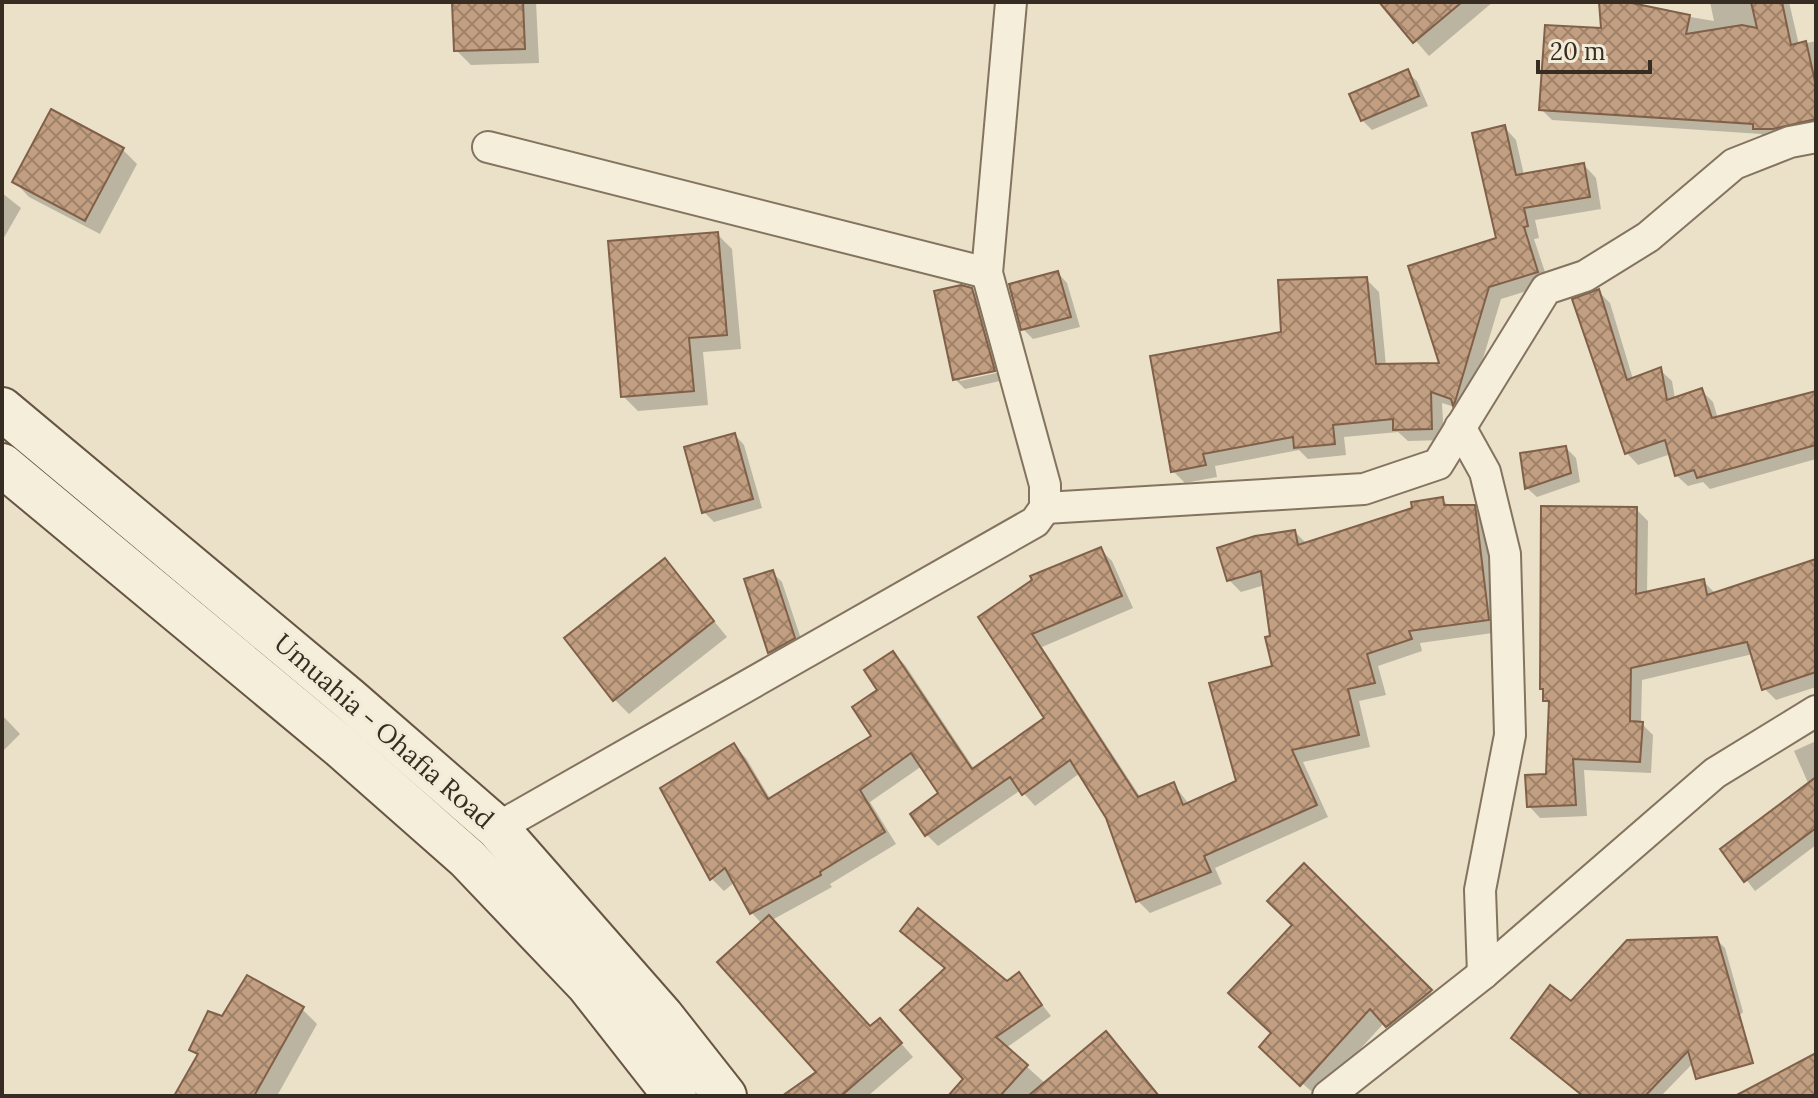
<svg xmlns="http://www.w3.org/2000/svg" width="1818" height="1098" font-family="Lora,serif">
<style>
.shadow{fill:#0003}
.building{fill:url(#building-cross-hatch);stroke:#806048;stroke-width:2}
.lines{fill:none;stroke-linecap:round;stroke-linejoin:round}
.street-casing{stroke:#84745f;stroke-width:34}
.secondary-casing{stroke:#665542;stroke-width:46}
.street{stroke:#f5eeda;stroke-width:30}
.secondary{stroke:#f5eeda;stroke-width:42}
.labels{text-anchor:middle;stroke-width:6;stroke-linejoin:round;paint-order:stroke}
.street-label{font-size:26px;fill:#362c21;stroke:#f2ebd7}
</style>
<defs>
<pattern id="building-cross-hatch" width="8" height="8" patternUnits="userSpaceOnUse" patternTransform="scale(2)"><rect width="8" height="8" fill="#c39f82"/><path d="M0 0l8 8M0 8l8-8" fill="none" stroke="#9f826a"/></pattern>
</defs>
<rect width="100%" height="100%" fill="#eae1c8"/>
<g class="shadow">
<path d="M454 2H536L539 63 471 65 456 50Z"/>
<path d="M1382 2H1493L1429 56Z"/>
<path d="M1601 2 1714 21 1710 2H1789L1799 45 1816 41V134L1766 139 1761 134 1552 120 1541 109 1604 30Z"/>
<path d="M1407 72 1417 81 1428 106 1372 130 1362 120Z"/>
<path d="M1504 127 1516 140 1524 175 1584 165 1596 178 1601 209 1535 220 1539 238 1534 239 1549 284 1501 299 1466 415 1458 408 1442 403 1444 440 1408 441 1398 432 1344 437 1346 455 1308 459 1299 450 1215 466 1217 477 1185 483 1173 471 1284 333 1366 279 1379 292 1386 366 1442 365 1499 240Z"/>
<path d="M122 149 137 164 100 234 29 197 15 182Z"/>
<path d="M2 193 21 208 2 241Z"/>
<path d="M717 234 732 249 741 349 703 352 708 405 638 411 623 396Z"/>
<path d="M1058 273 1067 283 1080 327 1033 339 1023 329Z"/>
<path d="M971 290 982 300 1000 368 960 377V381L1001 372 1004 380 965 389 955 379Z"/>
<path d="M1598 291 1610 303 1633 379 1660 370 1672 381 1675 399 1701 390 1713 402 1718 419 1816 391V459L1710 489 1703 482 1688 486 1676 475 1671 454 1638 465 1627 453Z"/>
<path d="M735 435 744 445 762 508 714 522 704 512Z"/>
<path d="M1566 448 1576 458 1580 482 1537 497 1527 488Z"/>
<path d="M1442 499 1450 507H1474L1486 519 1500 632 1420 643 1422 651 1378 666 1386 695 1359 701 1370 747 1303 762 1328 817 1215 868 1222 884 1150 913 1138 901 1108 817 1080 773 1035 806 1021 790 938 846 926 834 941 794 922 766 870 802 896 844 830 884 832 887 772 920 871 1028 892 1033 913 1057 868 1096H786L819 1073 762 924 751 912 735 882 724 891 712 879 662 789 734 746 746 758 771 800 874 736 880 691 893 653 905 665 975 770 1047 718 980 617 1100 549 1112 561 1133 608 1042 647 1141 798 1174 785 1189 804 1238 782 1274 668 1265 585 1241 592 1229 580 1295 532 1307 544Z"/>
<path d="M1636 509 1648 521 1647 594 1703 581 1715 593 1816 562V687L1776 700 1764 688 1753 654 1642 680 1641 723 1653 735 1651 773 1584 770 1587 816 1540 818 1529 806 1548 776 1550 705 1545 700Z"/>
<path d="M665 561 727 637 629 714 614 699Z"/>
<path d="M772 572 782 582 804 648 779 662 769 652 746 581Z"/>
<path d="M2 715 20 734 2 752Z"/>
<path d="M1816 741V845L1755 891 1723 849 1809 785 1794 751Z"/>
<path d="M1304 866 1444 1005 1402 1039 1385 1022 1317 1096 1275 1060 1274 1034Z"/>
<path d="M1716 939 1725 948 1743 1012 1661 1096H1584L1572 1003Z"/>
<path d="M1019 975 1051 1016 1006 1048 1046 1084 1159 1096H959L1007 983Z"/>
<path d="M302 1009 317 1024 277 1096H180L199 1056 192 1049 223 1018Z"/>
</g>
<g class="building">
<path d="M452 2H523L525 49 454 51Z"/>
<path d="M1379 2H1462L1413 43Z"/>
<path d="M1599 2H1627L1690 15 1686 34 1742 25 1757 28 1751 2H1782L1791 45 1806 41 1816 86V119L1773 129H1753V124L1539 110 1545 25 1601 28Z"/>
<path d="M1408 69 1419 96 1361 121 1349 94Z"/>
<path d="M51 109 124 148 85 221 12 182Z"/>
<path d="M1505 125 1516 175 1584 163 1590 197 1524 208 1528 226 1524 227 1538 272 1489 287 1455 402 1453 406 1451 399 1431 392 1432 429 1393 430V419L1333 425 1335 444 1294 448 1293 437 1203 454 1206 465 1171 472 1150 356 1281 332 1278 280 1367 277 1376 364 1439 363 1408 266 1496 238 1472 133Z"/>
<path d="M718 232 727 335 689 338 694 391 621 397 608 241Z"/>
<path d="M1058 271 1071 317 1021 330 1009 284Z"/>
<path d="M961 285 972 288 995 371 953 380 934 291Z"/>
<path d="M1599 289 1627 380 1661 367 1667 400 1702 388 1712 418 1816 391V445L1697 478 1694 470 1675 476 1665 440 1625 454 1572 299Z"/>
<path d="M735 433 753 499 702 513 684 447Z"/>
<path d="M1566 446 1571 473 1525 489 1520 453Z"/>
<path d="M1443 497 1444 505H1475L1489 620 1409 631 1412 639 1367 654 1375 683 1348 689 1359 735 1292 750 1317 805 1204 856 1211 872 1136 902 1106 818 1070 760 1022 795 1010 777 925 836 910 814 938 793 911 753 860 790 885 832 820 872 821 875 750 914 725 868 710 880 660 788 734 743 768 799 871 736 852 707 877 690 864 670 893 651 972 769 1044 718 978 617 1032 580 1030 576 1101 547 1122 596 1032 634 1138 797 1174 782 1183 805 1236 781 1209 683 1272 666 1265 637 1270 636 1261 571 1227 581 1217 548 1255 536 1295 530 1298 545 1412 508 1411 502Z"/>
<path d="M1541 506 1637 507 1636 594 1704 579 1707 595 1816 559V672L1762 690 1747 642 1631 668 1630 721 1643 722 1640 762 1573 759 1576 805 1527 807 1525 775 1546 774 1549 701H1543V689H1540Z"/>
<path d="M665 558 714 621 613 701 564 638Z"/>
<path d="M773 570 795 638 768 653 744 579Z"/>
<path d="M1816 777V828L1744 882 1720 849Z"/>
<path d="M1304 863 1432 990 1386 1027 1370 1009 1300 1086 1259 1047 1271 1033 1228 993 1292 925 1267 901Z"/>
<path d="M918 908 1007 981 1019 972 1042 1005 996 1037 1028 1065 1000 1096H948L963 1079 900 1010 945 968 900 931Z"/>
<path d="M769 915 870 1026 880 1018 902 1043 841 1096H782L816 1072 717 962Z"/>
<path d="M1717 937 1753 1063 1696 1079 1688 1051 1645 1096H1583L1511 1038 1550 985 1571 1001 1627 940Z"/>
<path d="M247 975 304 1007 254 1096H174L198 1054 189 1050 208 1011 222 1016Z"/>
<path d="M1106 1031 1159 1096H1028Z"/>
<path d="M1816 1053V1096H1735Z"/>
</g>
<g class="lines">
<g class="street-casing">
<g id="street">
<path d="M488 147 987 273"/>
<path d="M1460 427 1485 472 1505 554 1510 735 1480 890 1483 974"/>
<path d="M1045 508 1364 489 1438 464 1546 289 1585 276 1648 237 1734 164 1790 142 1816 137"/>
<path d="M497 828 1035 522 1045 508V485L987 273 1011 2"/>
<path d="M1328 1096 1483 974 1715 773 1816 711"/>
</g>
</g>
<g class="secondary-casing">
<g id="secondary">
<path d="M2 409 349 699 497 828 662 1016 725 1096"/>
<path d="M2 465 340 746 467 858 588 985 675 1096"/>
</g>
</g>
<use href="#street" class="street"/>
<use href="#secondary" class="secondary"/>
</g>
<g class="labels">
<g class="street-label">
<text transform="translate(384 731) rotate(41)" y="9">Umuahia - Ohafia Road</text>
</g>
</g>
<rect width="1818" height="1098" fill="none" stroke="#362c21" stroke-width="8"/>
<path d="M1538 60v12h112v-12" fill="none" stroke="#362c21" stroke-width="4"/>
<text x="1550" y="60" font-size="24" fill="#362c21" stroke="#f2ebd7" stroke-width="6" paint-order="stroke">20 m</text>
</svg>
